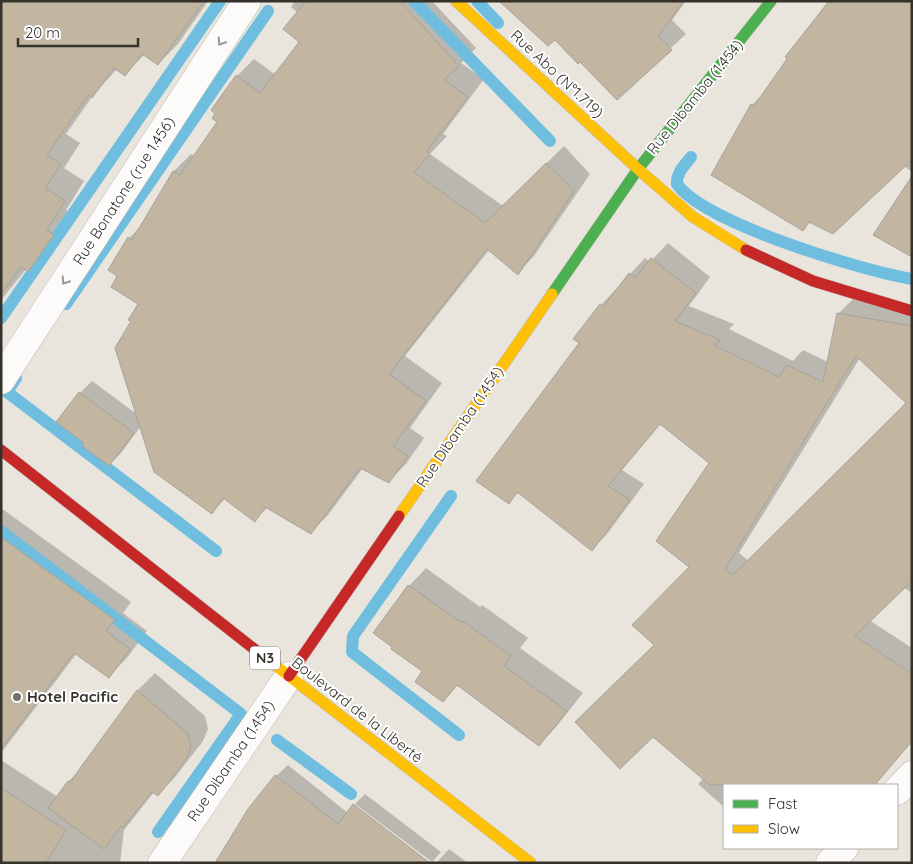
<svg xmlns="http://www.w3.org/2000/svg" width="913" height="864" font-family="Quicksand,sans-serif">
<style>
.shadow{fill:#0003;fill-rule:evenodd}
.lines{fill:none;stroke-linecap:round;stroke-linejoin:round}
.stream{stroke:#6fbedf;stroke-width:12}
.building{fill:#c2b6a1;stroke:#a6a29d;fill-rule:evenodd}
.street-casing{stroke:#c0bdb6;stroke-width:29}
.fast-casing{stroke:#c0bdb6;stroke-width:12}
.slow-casing{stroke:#c0bdb6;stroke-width:12}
.jam-casing{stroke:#c0bdb6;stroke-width:12}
.street{stroke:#fcfbfa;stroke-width:28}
.fast{stroke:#4caf50;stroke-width:11}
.slow{stroke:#ffc107;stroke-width:11}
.jam{stroke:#c62828;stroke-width:11}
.oneway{stroke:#989693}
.poi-dot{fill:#74716a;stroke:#fff;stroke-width:2}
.labels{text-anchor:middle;stroke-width:4;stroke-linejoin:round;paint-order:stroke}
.shield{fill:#fff;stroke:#72706b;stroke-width:1}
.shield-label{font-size:14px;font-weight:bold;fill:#35322c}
.street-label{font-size:15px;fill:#35322c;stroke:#fff}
.poi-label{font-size:15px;font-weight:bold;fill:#35322c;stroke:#fff;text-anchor:start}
</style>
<rect width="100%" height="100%" fill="#e9e5dd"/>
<g class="shadow">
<path d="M1 1H208L178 44 158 64 145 54 124 75 117 69 94 94 66 134 80 143 64 168 84 181 66 210 73 214 48 250 28 271 26 269 1 300Z"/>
<path d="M295 1H432L476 48 461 63 484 79 443 134 447 136 430 154 503 206 564 146 590 174 534 256 518 273 489 250 405 356 442 383 410 428 424 438 406 464 389 481 363 468 328 515 311 532 268 507 255 520 226 498 212 512 141 426 121 453 109 465 86 443 80 393 92 381 138 415 133 321 140 303 119 276 110 270 129 238 142 225 174 171 191 154 194 156 219 121 237 76 254 59 276 75 301 41 298 13 291 7Z"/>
<path d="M605 1H686L672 20 686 34 617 98Z"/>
<path d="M912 1V172L904 166 811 221 803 229 752 105 764 93Z"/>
<path d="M668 243 710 277 689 306 734 324 729 329 793 361 803 350 828 362 838 314 854 298 912 308V593L903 587 869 620 912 648V742L879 779 839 753 812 785H724V807L698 784 704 778 655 644 691 566 711 463 661 423 622 470 644 484 607 534 592 549 519 492 509 502 581 343 575 339 601 305 616 289 617 290 630 274 645 258 650 262ZM860 358 908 403 749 561 739 553Z"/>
<path d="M1 508 131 602 123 613 147 631 126 659 109 676 77 653 1 753Z"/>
<path d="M426 568 480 607 482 605 528 638 520 648 583 693 556 727 539 745 459 684 443 701 424 671 409 586Z"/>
<path d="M155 673 205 716 208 729 203 741 175 777 158 795 154 792 124 830 120 863H1V760L58 797 69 781 79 771 138 690Z"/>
<path d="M288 765 348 813 428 863 249 809 276 776Z"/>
<path d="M365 794 441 852 432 862 355 804Z"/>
<path d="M449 849 468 863H436Z"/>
</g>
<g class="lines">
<g class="stream">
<path d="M414 1 550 141"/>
<path d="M477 1 498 23"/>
<path d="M691 157C685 165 676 173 677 184 704 223 863 271 912 279"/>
<path d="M66 304 268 11"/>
<path d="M1 318 220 1"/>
<path d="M16 378 7 392 216 551"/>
<path d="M451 496 353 636 352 652 459 735"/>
<path d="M1 531 241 714 158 832"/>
<path d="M277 740 351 794"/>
</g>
</g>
<g class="building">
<path d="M1 1H204L158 65 142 54 125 76 114 68 92 98 88 95 47 155 61 164 45 188 65 201 47 230 54 235 28 272 21 267 1 294Z"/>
<path d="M306 1H400L459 66 444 80 468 97 427 151 430 154 414 172 485 223 546 163 574 191 518 275 487 249 389 374 426 401 393 446 408 456 389 483 360 468 311 534 265 507 255 522 223 498 212 514 154 472 115 348 131 321 128 320 138 304 111 287 117 276 108 270 128 237 132 240 173 171 180 175 217 122 212 118 215 114 211 110 236 75 260 93 299 42 283 29Z"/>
<path d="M499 1H684L658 36 672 50 617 100 580 62 578 64 555 40 548 46Z"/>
<path d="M829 1H912V160L833 234 809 222 803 231 711 175 751 104 754 106 787 59 785 57Z"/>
<path d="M912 176V257L873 235Z"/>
<path d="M651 258 696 293 675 321 720 340 714 345 779 377 787 365 823 382 837 313 912 326V581L855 636 912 674V741L875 785H710L653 737 620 769 575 722 654 645 632 625 689 567 656 541 709 463 660 424 608 486 630 500 592 551 517 492 509 504 476 481 579 343 573 339 600 304 603 307 629 273 635 278ZM856 356 906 403 733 575 725 569Z"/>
<path d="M79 392 134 433 109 466 82 446 84 443 56 422Z"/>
<path d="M1 537 115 620 106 631 130 649 109 678 74 653 1 749Z"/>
<path d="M408 585 462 623 463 621 511 656 504 666 567 711 539 746 457 685 443 702 415 682 422 671 391 649 392 647 373 633Z"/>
<path d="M137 690 188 734 191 747 186 760 158 796 152 792 123 828 121 826 104 849 48 808 68 781 70 782Z"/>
<path d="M275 775 338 824 353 804 430 863H215L248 809Z"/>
<path d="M1 788 66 830 46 863H1Z"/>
</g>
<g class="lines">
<g class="street-casing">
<g id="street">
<path d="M1 380 247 1"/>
<path d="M897 791 912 775"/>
<path d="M162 863 289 676"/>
<path d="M830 863 844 848"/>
</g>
</g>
<g class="fast-casing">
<path id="fast" d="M552 294 638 169 771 1"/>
</g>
<g class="slow-casing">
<g id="slow">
<path d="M456 1 638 169 693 217 746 250"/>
<path d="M399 516 552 294"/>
<path d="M258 652 531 863"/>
</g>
</g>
<g class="jam-casing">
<g id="jam">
<path d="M746 250 813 281 912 311"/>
<path d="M1 450 258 652"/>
<path d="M289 676 399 516"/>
</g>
</g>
<use href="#street" class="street"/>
<use href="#fast" class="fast"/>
<use href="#slow" class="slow"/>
<use href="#jam" class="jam"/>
</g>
<defs><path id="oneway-chevron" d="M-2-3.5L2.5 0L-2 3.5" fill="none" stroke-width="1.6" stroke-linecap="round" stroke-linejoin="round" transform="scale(1.25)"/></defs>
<g class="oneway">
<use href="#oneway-chevron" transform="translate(221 42) rotate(123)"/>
<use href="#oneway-chevron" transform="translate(65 281) rotate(123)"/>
</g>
<circle class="poi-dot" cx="17" cy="697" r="5"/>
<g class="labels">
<rect class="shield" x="250" y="646.5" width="30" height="23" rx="4"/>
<g class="shield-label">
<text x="265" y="663">N3</text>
</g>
<g class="street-label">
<text transform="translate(557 74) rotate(43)" y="5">Rue Abo (N°1.719)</text>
<text transform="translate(695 97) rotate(-51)" y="5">Rue Dibamba (1.454)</text>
<text transform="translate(124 191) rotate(-57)" y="5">Rue Bonatone (rue 1.456)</text>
<text transform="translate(460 427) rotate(-56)" y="5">Rue Dibamba (1.454)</text>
<text transform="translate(357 710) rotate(38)" y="5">Boulevard de la Liberté</text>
<text transform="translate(231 761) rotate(-56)" y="5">Rue Dibamba (1.454)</text>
</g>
<g class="poi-label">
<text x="27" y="702">Hotel Pacific</text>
</g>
</g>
<rect width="913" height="864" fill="none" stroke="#35322c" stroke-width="5"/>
<rect x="723" y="784" width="175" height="65" fill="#ffffff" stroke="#aeadab"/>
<rect x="733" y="800" width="25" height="8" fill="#4caf50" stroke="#aeadab"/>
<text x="768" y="809" font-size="15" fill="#35322c">Fast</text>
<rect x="733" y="825" width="25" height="8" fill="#ffc107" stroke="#aeadab"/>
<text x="768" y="834" font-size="15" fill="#35322c">Slow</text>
<path d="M18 38v8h120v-8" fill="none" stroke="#35322c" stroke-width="2.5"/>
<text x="25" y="38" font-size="15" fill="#35322c" stroke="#ffffff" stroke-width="4" paint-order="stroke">20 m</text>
</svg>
